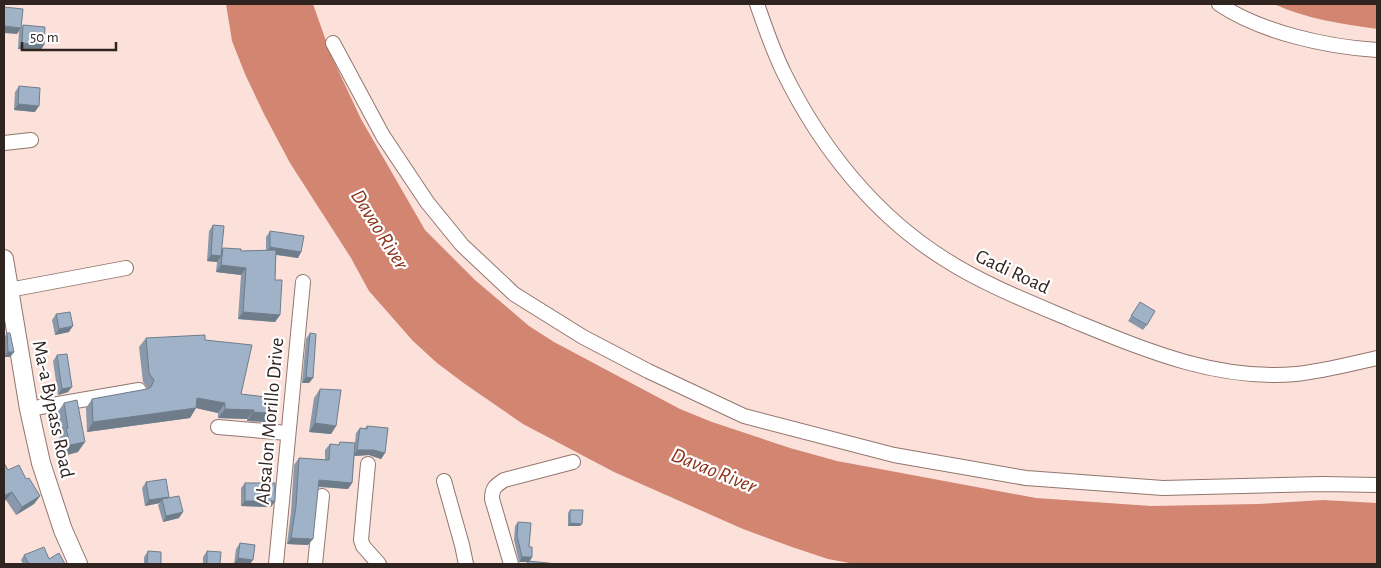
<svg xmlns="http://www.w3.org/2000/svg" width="1381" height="568" font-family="'Alegreya Sans',sans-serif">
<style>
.water{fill:#d28571}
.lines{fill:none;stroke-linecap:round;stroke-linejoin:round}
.minor-casing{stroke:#92766e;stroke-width:16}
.major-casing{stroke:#92766e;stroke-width:20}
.minor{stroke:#fff;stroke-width:14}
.major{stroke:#fff;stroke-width:18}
.wall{fill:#8999ab}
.shaded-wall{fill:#6f7d8b}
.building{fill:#9fb2c7;stroke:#6f7d8b}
.labels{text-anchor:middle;stroke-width:4.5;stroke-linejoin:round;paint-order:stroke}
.street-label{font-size:20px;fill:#302421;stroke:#fff}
.water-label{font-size:21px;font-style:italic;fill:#8b3018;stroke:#fff}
</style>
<rect width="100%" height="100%" fill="#fbe1da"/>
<g class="water">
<path d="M226 4H313L331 55 361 119 425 230 475 280 529 326 554 342 680 409 712 422 790 448 837 461 1036 498 1151 506 1258 504 1323 500 1377 503V564H855L828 559 792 547 743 529 614 472 523 424 465 384 437 363 413 341 369 291 351 258 290 163 264 114 245 74 232 41Z"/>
<path d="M1274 4H1377V29C1341 24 1307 19 1274 4Z"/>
</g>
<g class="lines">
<g class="minor-casing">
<g id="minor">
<path d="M757 4C765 27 773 51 784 73 821 148 875 216 946 260 983 284 1034 304 1074 321 1145 350 1217 381 1296 374 1324 371 1350 364 1377 358"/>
<path d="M1219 4C1260 32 1327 47 1377 50"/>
<path d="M333 43 383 136 427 202 462 245 514 294 583 337 648 371 744 416 894 455 1026 478 1163 488 1322 484 1377 485"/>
<path d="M4 143 31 140"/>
<path d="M9 290 126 268"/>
<path d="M29 409 139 390"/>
<path d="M218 427 287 433"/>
<path d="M368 464 361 540 363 546 379 564"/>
<path d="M444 481 462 545 466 564"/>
<path d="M276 564 303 282"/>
<path d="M315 564 322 496"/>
<path d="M511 564 492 499C492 488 495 486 504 480L573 462"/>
</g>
</g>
<g class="major-casing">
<path id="major" d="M4 259 29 409 41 463 63 530 78 564"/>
</g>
<use href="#minor" class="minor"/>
<use href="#major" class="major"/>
</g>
<g class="wall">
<path d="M23 25 44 45 40 51 18 49 19 31Z"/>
<path d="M19 86 35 112 14 110 15 92Z"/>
<path d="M213 225 222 250 223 248 241 251 266 250V237L270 231 301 252 298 258 276 255 275 280 280 315 275 322 238 319 241 275 216 272 217 262 207 261 209 231Z"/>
<path d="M1140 302 1147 325 1143 330 1128 321Z"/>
<path d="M56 314 69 332 55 335 52 320Z"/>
<path d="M7 333 14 352 10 357H4V338Z"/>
<path d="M310 333 313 378 309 383H302L306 339Z"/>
<path d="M146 338 205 340 241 394 266 422 247 421V419L218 418V413L196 408 190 418 87 432 86 408 92 399 148 389 143 382 139 347Z"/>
<path d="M57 355 68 392 58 395 53 361Z"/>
<path d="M320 389 336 426 331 434 309 432 314 398Z"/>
<path d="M64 403 78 452 63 456 59 439 61 436 57 413Z"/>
<path d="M367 426 385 453 381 459 369 455 354 456 352 483 348 489 318 487 308 545 287 544 291 512 294 465 299 458 325 460V450L330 444 338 445 340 442 355 443 356 433 360 428H365Z"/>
<path d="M8 470 26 479 40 496 34 504 16 515 6 500Z"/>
<path d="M146 482 168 498 179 518 163 522 158 505 160 503 145 506 142 488Z"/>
<path d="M245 483 275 501 271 507 241 506V488Z"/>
<path d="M570 510 580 526H568V513Z"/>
<path d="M518 522 529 547 532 557 530 561 557 564H526L527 562H519L514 540 515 526Z"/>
<path d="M240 543 255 545 234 564 236 549Z"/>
<path d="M148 551 161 564H144V557Z"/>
<path d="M207 551 220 564H203V557Z"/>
<path d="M24 555 49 559 65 564H23L21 560Z"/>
</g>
<g class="shaded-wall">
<path d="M4 26 21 28 17 34 4 33Z"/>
<path d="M22 43 44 45 40 51 18 49Z"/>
<path d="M18 104 39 106 35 112 14 110Z"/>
<path d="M270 247 301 252 298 258 266 253Z"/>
<path d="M211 255 221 256 217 262 207 261Z"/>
<path d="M221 265 246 268 241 275 216 272Z"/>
<path d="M243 312 280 315 275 322 238 319Z"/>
<path d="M73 326 69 332 55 335 59 329Z"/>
<path d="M8 352H14L10 357H4Z"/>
<path d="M306 377 313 378 309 383H302Z"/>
<path d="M72 387 68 392 58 395 62 389Z"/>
<path d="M197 398 225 403 218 413 196 408 190 418 87 432 93 422Z"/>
<path d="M225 409 254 410 247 419 218 418Z"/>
<path d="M253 412 272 413 266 422 247 421Z"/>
<path d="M315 423 336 426 331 434 309 432Z"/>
<path d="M85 442 78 452 63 456 70 445Z"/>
<path d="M357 450H373L385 453 381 459 369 455 353 456Z"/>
<path d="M319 480 352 483 348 489 314 486Z"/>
<path d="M12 492 6 500 4 501V496Z"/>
<path d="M40 496 34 504 16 515 22 507Z"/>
<path d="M169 497 165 502 162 499 160 503 145 506 149 500Z"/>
<path d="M245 501H275L271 507 241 506Z"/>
<path d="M183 512 179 518 163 522 166 516Z"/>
<path d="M570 523 582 524 580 526H568Z"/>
<path d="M291 538 313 539 308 545 287 544Z"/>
<path d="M522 557H532L529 562H519Z"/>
<path d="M238 558 253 560 250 564H234Z"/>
</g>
<g class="building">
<path d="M4 7 23 9 21 28 4 26Z"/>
<path d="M23 25 45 27 44 45 22 43Z"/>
<path d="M19 86 40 88 39 106 18 104Z"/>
<path d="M213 225 224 226 221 256 211 255Z"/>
<path d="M270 231 304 236 301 252 270 247Z"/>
<path d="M223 248 241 249V251L276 250 275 280H282L280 315 243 312 246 268 221 265Z"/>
<path d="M1140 302 1155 311 1147 325 1131 316Z"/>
<path d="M70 312 73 326 59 329 56 314Z"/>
<path d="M7 333H10L14 352H8Z"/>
<path d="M310 333 316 334 313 378 306 377Z"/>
<path d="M205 335V340L252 345 241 394 274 398 272 413 253 412 254 410 225 409V403L197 398 196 408 93 422 92 399 147 389 151 387 154 380 149 373 146 338Z"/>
<path d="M67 354 72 387 62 389 57 355Z"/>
<path d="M320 389 341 390 336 426 315 423Z"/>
<path d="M77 400 85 442 70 445 66 428H68L64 403Z"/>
<path d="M367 426 388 428 385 453 373 450H357L360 428 367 429Z"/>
<path d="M340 442 355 443 352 483 319 480 313 539 291 538 296 506 299 458 329 460 330 444 339 445Z"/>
<path d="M4 463 8 470 19 465 26 479 29 478 40 496 22 507 12 492 4 496Z"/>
<path d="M166 479 169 497 149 500 146 482Z"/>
<rect x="245" y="483" width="30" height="18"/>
<path d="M179 496 183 512 166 516 162 499Z"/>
<path d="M570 510H583L582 524 570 523Z"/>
<path d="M518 522 531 523 529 547H532V557H522L517 536Z"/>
<path d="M240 543 255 545 253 560 238 558Z"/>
<path d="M44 547 49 559 59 553 65 564H29L24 555Z"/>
<path d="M148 551 161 552V564H147Z"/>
<path d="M207 551 221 552 220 564H207Z"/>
<path d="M528 561 557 564H528Z"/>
</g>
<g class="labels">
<g class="street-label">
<text transform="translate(1013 271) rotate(25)" y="7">Gadi Road</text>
<text transform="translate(54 409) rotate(78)" y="7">Ma-a Bypass Road</text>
<text transform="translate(269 421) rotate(-85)" y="7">Absalon Morillo Drive</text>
</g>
<g class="water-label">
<text transform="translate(380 229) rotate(58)" y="7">Davao River</text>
<text transform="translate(714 470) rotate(22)" y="7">Davao River</text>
</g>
</g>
<rect width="1381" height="568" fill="none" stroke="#302421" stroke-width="10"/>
<path d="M22 42v8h94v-8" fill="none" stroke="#302421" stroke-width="2.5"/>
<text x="30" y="42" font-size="15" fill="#302421" stroke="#ffffff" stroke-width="4" paint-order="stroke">50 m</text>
</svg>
